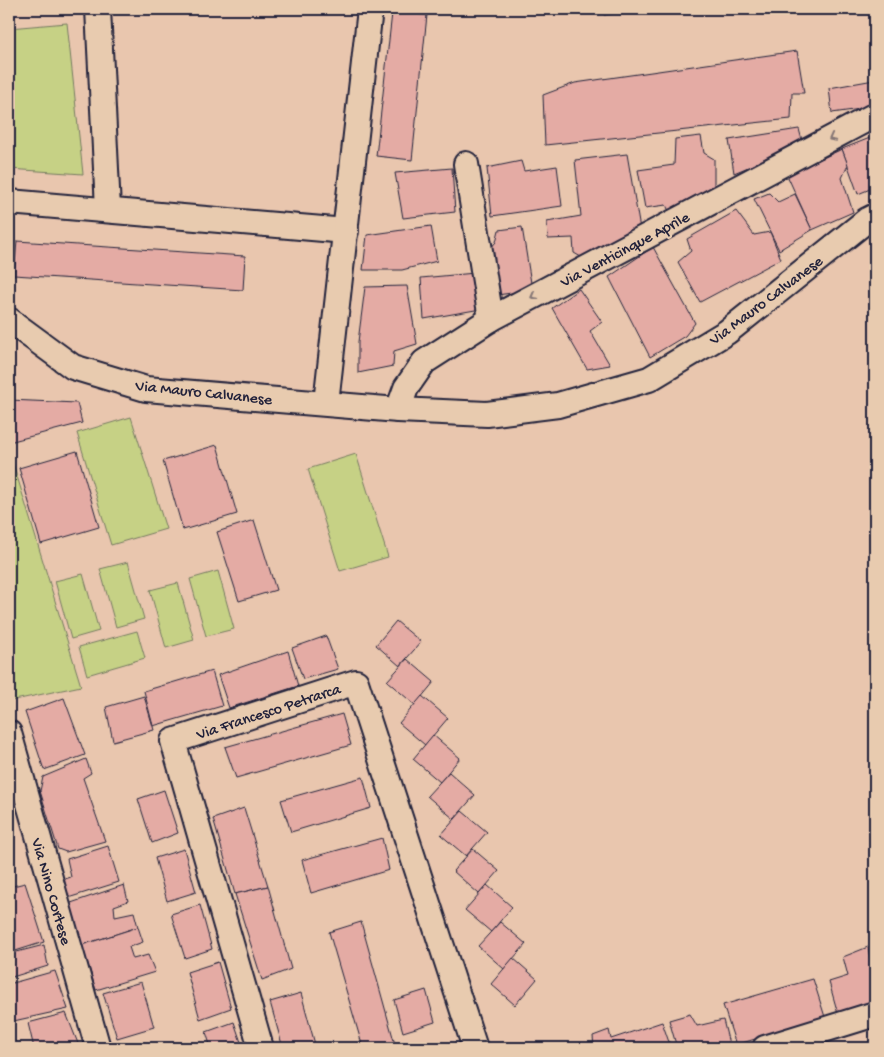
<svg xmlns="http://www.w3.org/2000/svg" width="884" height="1057" font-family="'Gochi Hand',sans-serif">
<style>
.green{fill:#c6d185;stroke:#747a60}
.building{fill:#e4aba4;stroke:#22223b}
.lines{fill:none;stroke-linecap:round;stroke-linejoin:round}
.minor-casing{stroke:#22223b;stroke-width:28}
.minor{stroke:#e8cbaf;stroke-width:24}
.oneway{stroke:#857675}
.labels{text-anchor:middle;stroke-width:4.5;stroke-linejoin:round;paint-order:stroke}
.street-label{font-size:16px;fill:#22223b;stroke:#e8cbaf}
</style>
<rect width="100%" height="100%" fill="#e9c6ae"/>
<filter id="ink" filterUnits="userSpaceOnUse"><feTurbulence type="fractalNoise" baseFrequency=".02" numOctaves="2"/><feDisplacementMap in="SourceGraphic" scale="10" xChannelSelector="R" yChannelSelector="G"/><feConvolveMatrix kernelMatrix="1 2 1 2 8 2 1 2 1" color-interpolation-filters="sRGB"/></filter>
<g filter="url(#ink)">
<g class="green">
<path d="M67 23 83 174 9 169V28Z"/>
<path d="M131 417 166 529 111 545 77 433Z"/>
<path d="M9 450 81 686 10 701 9 698Z"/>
<path d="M356 454 388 557 340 571 308 469Z"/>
<path d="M128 562 144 619 116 627 100 569Z"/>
<path d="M218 571 234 629 206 636 190 579Z"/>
<path d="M83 574 99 631 71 639 55 581Z"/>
<path d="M178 583 194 640 166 648 150 590Z"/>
<path d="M137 631 145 658 87 675 79 647Z"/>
</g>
<g class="building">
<path d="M392 9H428L427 15 392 13Z"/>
<path d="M603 9H640L604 15Z"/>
<path d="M392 13 427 15 412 160 376 156Z"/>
<path d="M797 51 804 93H792L791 119 545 145 543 95 575 83Z"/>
<path d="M874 80 875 107 832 113 829 88Z"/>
<path d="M799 129 803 144 734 173 729 140Z"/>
<path d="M701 136 704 153 714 159V192L670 213 666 205 645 208 638 170 674 165 675 139Z"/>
<path d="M875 136V187L858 194 842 149Z"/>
<path d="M842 149 848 165 842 178 853 212 812 230 787 175Z"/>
<path d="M627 154 640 229 581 257 574 253 573 238 548 239 547 222 581 216 575 160Z"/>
<path d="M521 161 524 171 557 166 562 206 492 216 487 168Z"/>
<path d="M452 168 455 212 403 218 395 173Z"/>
<path d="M769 193 778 202 795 194 812 230 779 250 754 199Z"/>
<path d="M736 211 754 235 770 232 781 259 700 302 678 262 691 251 687 239Z"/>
<path d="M431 226 437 261 402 270H363L367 235Z"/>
<path d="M522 227 531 283 519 292 497 295 489 250 496 242 499 230Z"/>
<path d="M17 241 245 256 243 290 14 275Z"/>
<path d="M653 247 695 323 685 336 650 357 609 277Z"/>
<path d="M475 273 481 309 424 319 421 278Z"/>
<path d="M407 286 417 344 394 351 393 366 358 373V342L365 287Z"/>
<path d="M579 289 602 322 590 331 610 365 587 369 552 308Z"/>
<path d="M9 400 77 403 82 423 9 442Z"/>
<path d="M217 445 237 514 183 530 163 461Z"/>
<path d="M77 451 99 527 41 544 19 468Z"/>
<path d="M254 520 276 590 239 601 217 532Z"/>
<path d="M396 621 421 642 400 666 376 645Z"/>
<path d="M326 636 338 669 303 679 292 648Z"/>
<path d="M288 651 298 686 229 708 218 675Z"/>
<path d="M407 659 434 682 415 705 387 681Z"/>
<path d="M212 671 222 706 153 726 144 691Z"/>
<path d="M144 696 154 730 113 741 106 707Z"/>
<path d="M422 696 448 718 425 745 399 723Z"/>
<path d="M64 698 85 755 44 770 25 712Z"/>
<path d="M342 714 351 745 236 778 225 747Z"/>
<path d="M433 735 460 758 440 782 413 759Z"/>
<path d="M86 759 91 773 83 778 105 841 66 852 58 849 40 791 43 777Z"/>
<path d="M449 772 475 795 454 819 427 796Z"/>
<path d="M363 777 371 808 291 832 281 800Z"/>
<path d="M164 790 178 833 152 843 138 799Z"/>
<path d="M244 808 268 886 235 894 213 819Z"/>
<path d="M462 811 487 832 466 856 441 835Z"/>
<path d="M382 838 389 870 311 893 302 860Z"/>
<path d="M108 846 119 882 68 898 62 880 71 877 67 859Z"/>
<path d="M184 849 196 892 167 901 155 858Z"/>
<path d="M473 849 499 871 479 894 453 871Z"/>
<path d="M25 883 44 942 9 953V887Z"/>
<path d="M124 885 128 901 114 906 115 916 134 912 138 927 82 945 68 904Z"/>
<path d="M487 885 512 907 491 932 465 910Z"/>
<path d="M268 886 291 969 262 980 235 894Z"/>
<path d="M200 905 212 949 185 958 171 914Z"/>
<path d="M361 922 396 1048H363L329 932Z"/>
<path d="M500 922 526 944 504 969 478 946Z"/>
<path d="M138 927 143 942 129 947 133 959 148 955 155 972 96 990 82 945Z"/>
<path d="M44 945 48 966 9 978V954Z"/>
<path d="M868 947 870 958 875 955V1003L838 1014 829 982 848 976 843 957Z"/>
<path d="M513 958 537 979 515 1005 491 984Z"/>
<path d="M218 962 231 1008 200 1019 187 972Z"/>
<path d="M55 971 68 1009 9 1022V984Z"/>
<path d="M813 979 825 1017 736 1045 723 1005Z"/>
<path d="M141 982 154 1027 117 1038 103 993Z"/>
<path d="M426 990 435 1022 403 1032 394 1000Z"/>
<path d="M301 993 316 1048H283L270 1002Z"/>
<path d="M66 1013 79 1046 34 1048 28 1023Z"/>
<path d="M690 1014 697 1026 723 1020 730 1048H677L669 1020Z"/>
<path d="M234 1022 243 1048H211L206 1032Z"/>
<path d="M662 1022 671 1048H594L593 1036 609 1030 611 1039Z"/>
</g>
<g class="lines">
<g class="minor-casing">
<g id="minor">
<path d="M98 9 108 209"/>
<path d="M466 164 491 319"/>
<path d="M9 202 346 231"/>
<path d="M9 320 73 367 146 389 398 410 487 414 558 405 649 379 727 332 867 220 875 216"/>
<path d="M326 403 370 9"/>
<path d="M398 410 406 388 424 362 491 319 875 115"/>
<path d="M9 733 98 1048"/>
<path d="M261 1048 173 741 356 682 475 1048"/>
<path d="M765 1048 875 1014"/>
</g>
</g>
<use href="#minor" class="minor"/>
</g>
<defs><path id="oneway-chevron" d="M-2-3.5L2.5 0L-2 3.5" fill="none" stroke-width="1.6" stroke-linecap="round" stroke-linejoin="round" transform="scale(1.25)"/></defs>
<g class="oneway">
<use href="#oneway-chevron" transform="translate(832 138) rotate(152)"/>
<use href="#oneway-chevron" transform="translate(534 296) rotate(152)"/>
</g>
</g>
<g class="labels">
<g class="street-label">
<text transform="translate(624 248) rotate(-28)" y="6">Via Venticinque Aprile</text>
<text transform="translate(765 299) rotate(-37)" y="6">Via Mauro Calvanese</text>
<text transform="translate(204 391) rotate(6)" y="6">Via Mauro Calvanese</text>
<text transform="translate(268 710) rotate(-18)" y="6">Via Francesco Petrarca</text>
<text transform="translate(53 891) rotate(74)" y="6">Via Nino Cortese</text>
</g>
</g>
<rect width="884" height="1057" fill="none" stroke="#e8cbaf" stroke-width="30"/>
<rect x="15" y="15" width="854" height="1027" fill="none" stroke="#22223b" stroke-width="2" filter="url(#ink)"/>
</svg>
